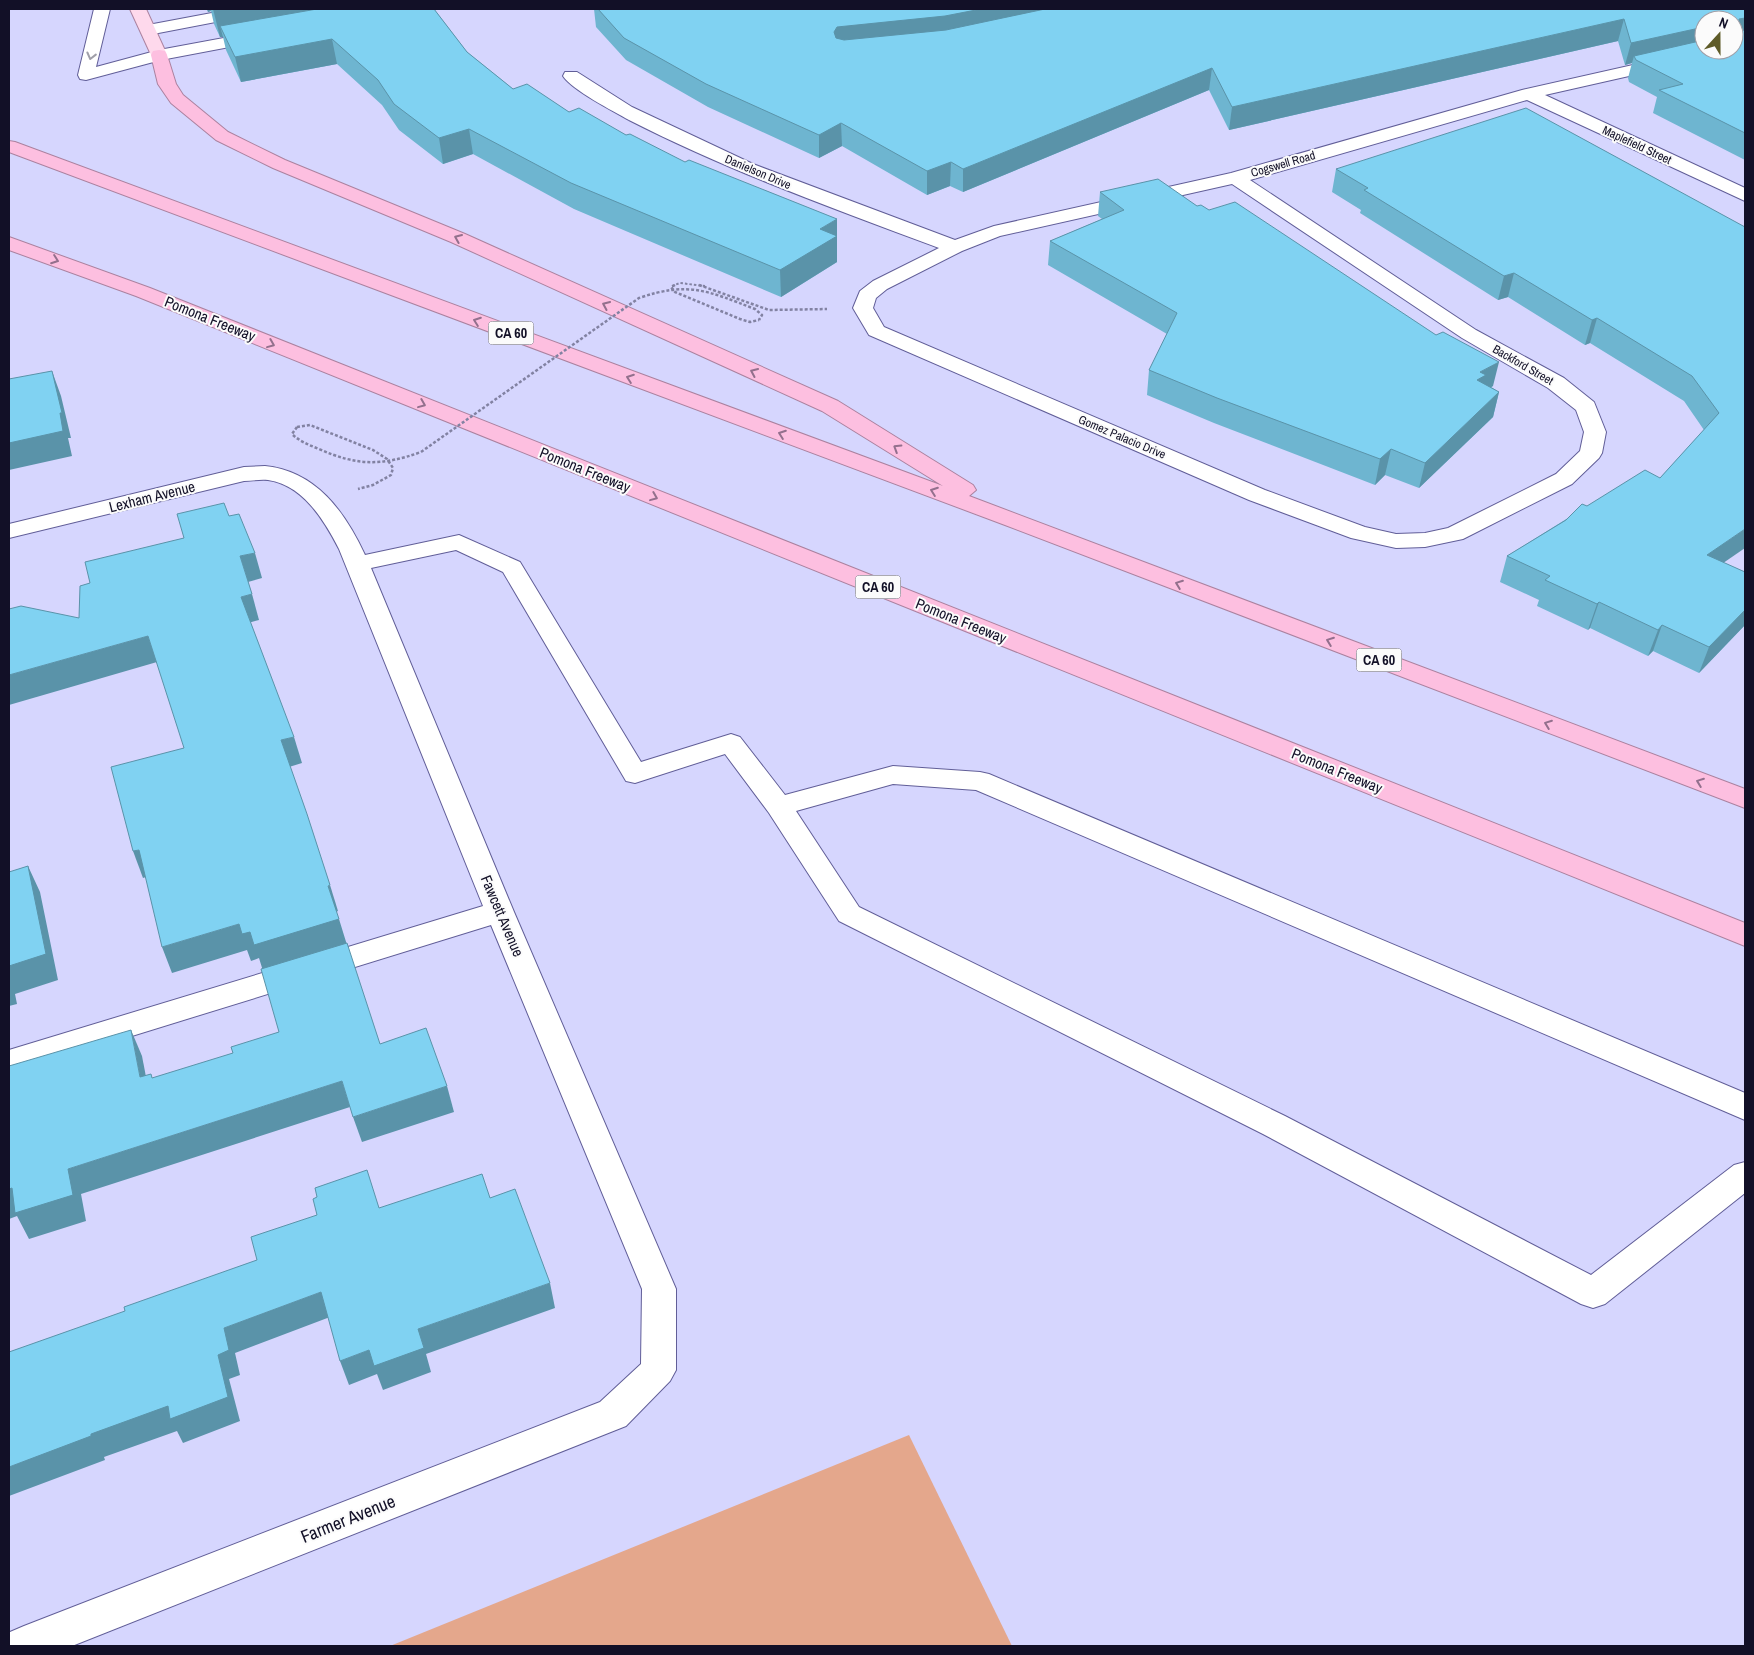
<svg xmlns="http://www.w3.org/2000/svg" width="1754" height="1655" font-family="'Archivo Narrow',sans-serif">
<style>
.green{fill:#e4a78c}
.lines{fill:none;stroke-linecap:round;stroke-linejoin:round}
.minor-casing{stroke:#615e98;stroke-width:2}
.major-casing{stroke:#ab829f;stroke-width:2}
.highway-casing{stroke:#ab829f;stroke-width:2}
.path-far1{stroke:#8282a2;stroke-width:2;stroke-dasharray:2.5 2;stroke-linecap:butt}
.path{stroke:#8282a2;stroke-width:2.5;stroke-dasharray:3 2;stroke-linecap:butt}
.minor{fill:#fff;fill-rule:evenodd}
.major{fill:#fed9ec;fill-rule:evenodd}
.highway{fill:#fdbfe0;fill-rule:evenodd}
.path-bridge{stroke:#8282a2;stroke-width:2.5;stroke-dasharray:3 2;stroke-linecap:butt}
.wall{fill:#6eb5d0;fill-rule:evenodd}
.shaded-wall{fill:#5a93a9}
.building{fill:#80d2f2;stroke:#5a93a9}
.oneway{stroke:#a09fa9}
.oneway2{stroke:#93708d}
.labels{text-anchor:middle;stroke-width:4;stroke-linejoin:round;paint-order:stroke}
.far-street-label{font-size:12px;fill:#121027;stroke:#fbfbfb}
.shield{fill:#fbfbfb;stroke:#585667;stroke-width:1}
.shield-label{font-size:14px;font-weight:bold;fill:#121027}
.street-label{font-size:15px;fill:#121027;stroke:#fbfbfb}
.near-street-label{font-size:18px;fill:#121027;stroke:#fbfbfb}
</style>
<rect width="100%" height="100%" fill="#d6d6fe"/>
<path class="green" d="M909 1435 1012 1646H390Z"/>
<g class="lines">
<g class="minor-casing">
<g id="minor">
<path d="M94 9H110L96 67 159 50 261 31 269 36 261 41 161 60 86 80 80 79 78 75Z"/>
<path d="M233 9H265L257 14 148 35 140 30 148 25Z"/>
<path d="M1704 49 1730 50 1728 54 1722 55 1545 95 1745 188V201L1527 100 1250 180 1476 330 1564 378 1594 402 1606 432 1602 453 1599 458 1572 484 1463 539 1425 547 1396 548 1351 538 1249 500 869 335 853 308 860 291 873 281 939 248C834 209 729 171 629 120 613 111 572 90 563 76L565 72H577L632 107 753 164 955 240 994 226 1231 173 1522 90ZM1232 184 1462 338 1548 388 1576 410 1584 432 1580 451 1556 474 1448 528 1425 533 1396 534 1365 527 1265 490 884 327 873 308 876 298 887 289 962 251 1000 236Z"/>
<path d="M265 466C316 471 345 512 365 555L459 535 520 562 641 762 731 734 740 737 785 795 893 766 980 772 989 774 1745 1093V1120L976 790 893 784 796 811 859 907 1285 1116 1591 1275 1734 1165 1745 1162V1193L1605 1304 1593 1308 1581 1304 1263 1134 839 921 769 813 725 754 635 783 626 781 503 572 456 550 371 568 514 912 676 1289V1370L670 1381 626 1426 72 1646H9L10 1632 24 1626 600 1402 641 1364 642 1289 491 925 9 1074V1050L483 906 339 549C324 520 303 485 268 480 260 479 252 481 244 481L9 538V524L244 467Z"/>
</g>
</g>
<g class="major-casing">
<path id="major" d="M130 9H146L167 55 165 59H153Z"/>
</g>
<g class="highway-casing">
<g id="highway">
<path d="M159 50 165 51 167 55 176 84 183 95 228 132 285 160 465 234 838 401 973 485 976 490 969 496 1745 789V808L1005 525 9 152V141L15 142 943 486 822 411 451 242 273 168 216 140 171 103 158 84 151 55 153 51Z"/>
<path d="M9 237 150 288 1745 923V946L136 296 9 250Z"/>
</g>
</g>
<path class="path-far1" d="M672 286 680 283 705 286"/>
<g class="path">
<path d="M675 285 671 287 675 292 740 319 750 322 759 320"/>
<path d="M699 285 769 310 827 309"/>
<path d="M297 427 310 425 373 450 387 459 393 468 391 475 373 485 358 489"/>
</g>
<use href="#minor" class="minor"/>
<use href="#major" class="major"/>
<use href="#highway" class="highway"/>
<path class="path-bridge" d="M297 427 292 434C299 441 309 445 319 449 357 466 382 466 421 452L639 298C689 281 708 291 755 309L762 315 759 320"/>
</g>
<g class="wall">
<path d="M207 9H434L467 52 513 89 626 135 837 245V262L781 297 574 209 473 154 443 164 399 130 382 105 337 64 241 82 226 50 223 37H220L214 24 211 11 208 12Z"/>
<path d="M594 9H1745V160L1653 113 1657 97 1629 82 1628 78 1632 63 1625 65 1618 41 1229 130 1209 90 963 192 950 186 927 195 842 146 819 158 708 107 626 60 596 27ZM1704 20H1734V50H1704Z"/>
<path d="M1336 169 1745 227 1724 563 1745 572V625L1699 673 1653 651 1648 656 1590 628 1588 630 1537 606 1539 600 1500 582 1507 556 1587 506 1660 478 1704 430 1684 401 1590 343 1585 345 1508 297 1498 300 1360 213 1361 210 1332 192Z"/>
<path d="M1100 192 1197 206 1209 210 1493 386 1491 387 1499 392 1493 417 1419 488 1385 475 1375 485 1214 423 1147 395 1149 370 1167 334 1048 265 1050 241 1102 219 1098 216Z"/>
</g>
<g class="shaded-wall">
<path d="M207 9H210L211 11 208 12Z"/>
<path d="M213 9H372L220 26 223 37H220Z"/>
<path d="M981 9H1083L838 49 834 32 837 27Z"/>
<path d="M1745 18V36L1735 40 1739 26V19Z"/>
<path d="M1624 19 1618 41 1229 130 1232 107Z"/>
<path d="M1704 27V46L1634 56 1632 63 1625 65 1631 43Z"/>
<path d="M332 39 337 64 241 82 235 57Z"/>
<path d="M1212 68 1209 90 963 192V169Z"/>
<path d="M841 123 842 146 819 158V135Z"/>
<path d="M469 129 473 154 443 164 439 138Z"/>
<path d="M951 162 950 186 927 195V171Z"/>
<path d="M837 219V262L781 297 780 270 820 229Z"/>
<path d="M1514 273 1508 297 1498 300 1504 276Z"/>
<path d="M1597 318 1590 343 1585 345 1592 320Z"/>
<path d="M1499 362 1493 386 1482 392 1471 405 1480 372Z"/>
<path d="M52 371 61 396 71 438H68L72 456 9 470V443L60 413Z"/>
<path d="M1499 392 1493 417 1419 488 1425 463Z"/>
<path d="M1391 449 1385 475 1375 485 1380 459Z"/>
<path d="M1745 529V548L1697 581 1707 555Z"/>
<path d="M255 553 262 578 248 582 240 556Z"/>
<path d="M252 594 259 620 248 623 241 597Z"/>
<path d="M1599 602 1590 628 1588 630 1597 604Z"/>
<path d="M1745 610V625L1699 673 1709 647Z"/>
<path d="M1662 625 1653 651 1648 656 1658 630Z"/>
<path d="M148 636 157 662 9 705V675Z"/>
<path d="M294 737 302 763 289 767 281 740Z"/>
<path d="M139 850 149 876 143 878 133 851Z"/>
<path d="M28 866 40 892 58 980 15 994 17 1004 9 1006V966Z"/>
<path d="M330 885 338 911 336 912 328 886Z"/>
<path d="M339 919 347 945 263 971 259 958 251 961 247 950 172 973 162 947 239 924 250 932Z"/>
<path d="M131 1030 142 1056 151 1103 140 1077Z"/>
<path d="M342 1081 350 1107 81 1194 86 1221 29 1239 17 1216 9 1219V1189L68 1169Z"/>
<path d="M447 1086 454 1112 362 1142 353 1117Z"/>
<path d="M550 1283 555 1308 426 1354 431 1372 383 1390 377 1374 349 1385 340 1361 369 1350 418 1329Z"/>
<path d="M321 1292 330 1317 235 1353 240 1375 229 1379 240 1421 183 1443 177 1431 104 1457 105 1460 9 1496V1467L91 1434 218 1355 224 1328Z"/>
</g>
<g class="building">
<path d="M317 9H434L467 52 513 89 527 84 569 112 579 108 626 135 630 134 685 162 689 160 837 219 820 229 837 236 780 270 571 183 469 129 439 138 394 104 378 80 332 39 235 57 220 26Z"/>
<path d="M598 9H981L945 16 837 27 834 32 836 38 844 40 946 30 1045 9H1745V18L1739 19V26H1734V20H1704V27L1631 43 1624 19 1232 107 1212 68 963 169 951 162 927 171 841 123 819 135 706 84 624 38Z"/>
<path d="M1745 30V133L1659 90 1683 84 1636 60 1634 56 1704 40V50H1734V32L1737 31Z"/>
<path d="M1526 108 1745 227V529L1707 555 1745 572V610L1709 647 1662 625 1658 630 1599 602 1597 604 1545 580 1550 576 1507 556 1566 520 1582 504 1587 506 1645 470 1660 478 1719 413 1692 376 1597 318 1592 320 1514 273 1504 276 1364 190 1368 188 1336 169Z"/>
<path d="M1158 179 1197 206 1201 205 1209 210 1235 202 1436 335 1443 332 1499 362 1480 372 1486 375 1477 380 1499 392 1425 463 1391 449 1380 459 1217 398 1149 370 1177 313 1050 241 1124 210 1100 192Z"/>
<path d="M52 371 62 413H60L63 431 9 443V379Z"/>
<path d="M224 503 229 516 239 514 255 553 240 556 252 594 241 597 294 737 281 740 307 814 330 885 328 886 339 919 254 945 250 932 242 934 239 924 162 947 139 850 133 851 111 767 184 748 148 636 9 675V609L21 606 79 618 80 586 90 583 85 562 184 538 177 514Z"/>
<path d="M28 866 46 954 9 966V872Z"/>
<path d="M347 943 380 1044 426 1028 447 1086 353 1117 342 1081 68 1169 73 1195 15 1213 12 1188 9 1189V1066L131 1030 140 1077 151 1074 152 1078 233 1053 231 1047 279 1032 261 969Z"/>
<path d="M367 1170 379 1208 482 1174 490 1198 515 1189 550 1283 418 1329 424 1348 374 1366 369 1350 340 1361 321 1292 224 1328 229 1350 218 1355 228 1397 170 1419 168 1406 91 1434V1436L9 1467V1352L125 1311 124 1307 257 1260 251 1237 317 1215 313 1199 317 1197 315 1188Z"/>
</g>
<defs><path id="oneway-chevron" d="M-2-3.5L2.5 0L-2 3.5" fill="none" stroke-width="1.6" stroke-linecap="round" stroke-linejoin="round" transform="scale(1.25)"/></defs>
<use class="oneway" href="#oneway-chevron" transform="translate(91 56) rotate(104)"/>
<g class="oneway2">
<use href="#oneway-chevron" transform="translate(458 238) rotate(-157)"/>
<use href="#oneway-chevron" transform="translate(55 260) rotate(20)"/>
<use href="#oneway-chevron" transform="translate(606 305) rotate(-156)"/>
<use href="#oneway-chevron" transform="translate(477 321) rotate(-160)"/>
<use href="#oneway-chevron" transform="translate(271 344) rotate(22)"/>
<use href="#oneway-chevron" transform="translate(754 372) rotate(-156)"/>
<use href="#oneway-chevron" transform="translate(630 378) rotate(-160)"/>
<use href="#oneway-chevron" transform="translate(422 404) rotate(22)"/>
<use href="#oneway-chevron" transform="translate(782 434) rotate(-160)"/>
<use href="#oneway-chevron" transform="translate(897 448) rotate(-148)"/>
<use href="#oneway-chevron" transform="translate(934 491) rotate(-160)"/>
<use href="#oneway-chevron" transform="translate(654 497) rotate(22)"/>
<use href="#oneway-chevron" transform="translate(1179 584) rotate(-159)"/>
<use href="#oneway-chevron" transform="translate(1330 641) rotate(-159)"/>
<use href="#oneway-chevron" transform="translate(1548 724) rotate(-159)"/>
<use href="#oneway-chevron" transform="translate(1700 782) rotate(-159)"/>
</g>
<g class="labels">
<g class="far-street-label">
<text transform="translate(1637 145) rotate(25)" y="4">Maplefield Street</text>
<text transform="translate(1283 164) rotate(-16)" y="4">Cogswell Road</text>
<text transform="translate(758 172) rotate(23)" y="4">Danielson Drive</text>
<text transform="translate(1523 365) rotate(30)" y="4">Backford Street</text>
<text transform="translate(1122 437) rotate(23)" y="4">Gomez Palacio Drive</text>
</g>
<g class="shield">
<rect x="488.5" y="321.5" width="45" height="23" rx="4"/>
<rect x="855.5" y="575.5" width="45" height="23" rx="4"/>
<rect x="1356.5" y="648.5" width="45" height="23" rx="4"/>
</g>
<g class="shield-label">
<text x="511" y="338">CA 60</text>
<text x="878" y="592">CA 60</text>
<text x="1379" y="665">CA 60</text>
</g>
<g class="street-label">
<text transform="translate(210 319) rotate(22)" y="5">Pomona Freeway</text>
<text transform="translate(585 470) rotate(22)" y="5">Pomona Freeway</text>
<text transform="translate(152 497) rotate(-14)" y="5">Lexham Avenue</text>
<text transform="translate(961 621) rotate(22)" y="5">Pomona Freeway</text>
<text transform="translate(1337 771) rotate(22)" y="5">Pomona Freeway</text>
<text transform="translate(502 916) rotate(67)" y="5">Fawcett Avenue</text>
</g>
<g class="near-street-label">
<text transform="translate(348 1519) rotate(-22)" y="6">Farmer Avenue</text>
</g>
</g>
<rect width="1754" height="1655" fill="none" stroke="#121027" stroke-width="20"/>
<g transform="translate(1719 35) rotate(21)"><circle r="24" fill="#fbfbfb" stroke="#9e9da6"/>
<path d="M0-4L9 19L0 12L-9 19Z" fill="#5e5b28"/>
<text y="-8" font-size="14" font-weight="bold" text-anchor="middle" fill="#121027">N</text>
</g>
</svg>
